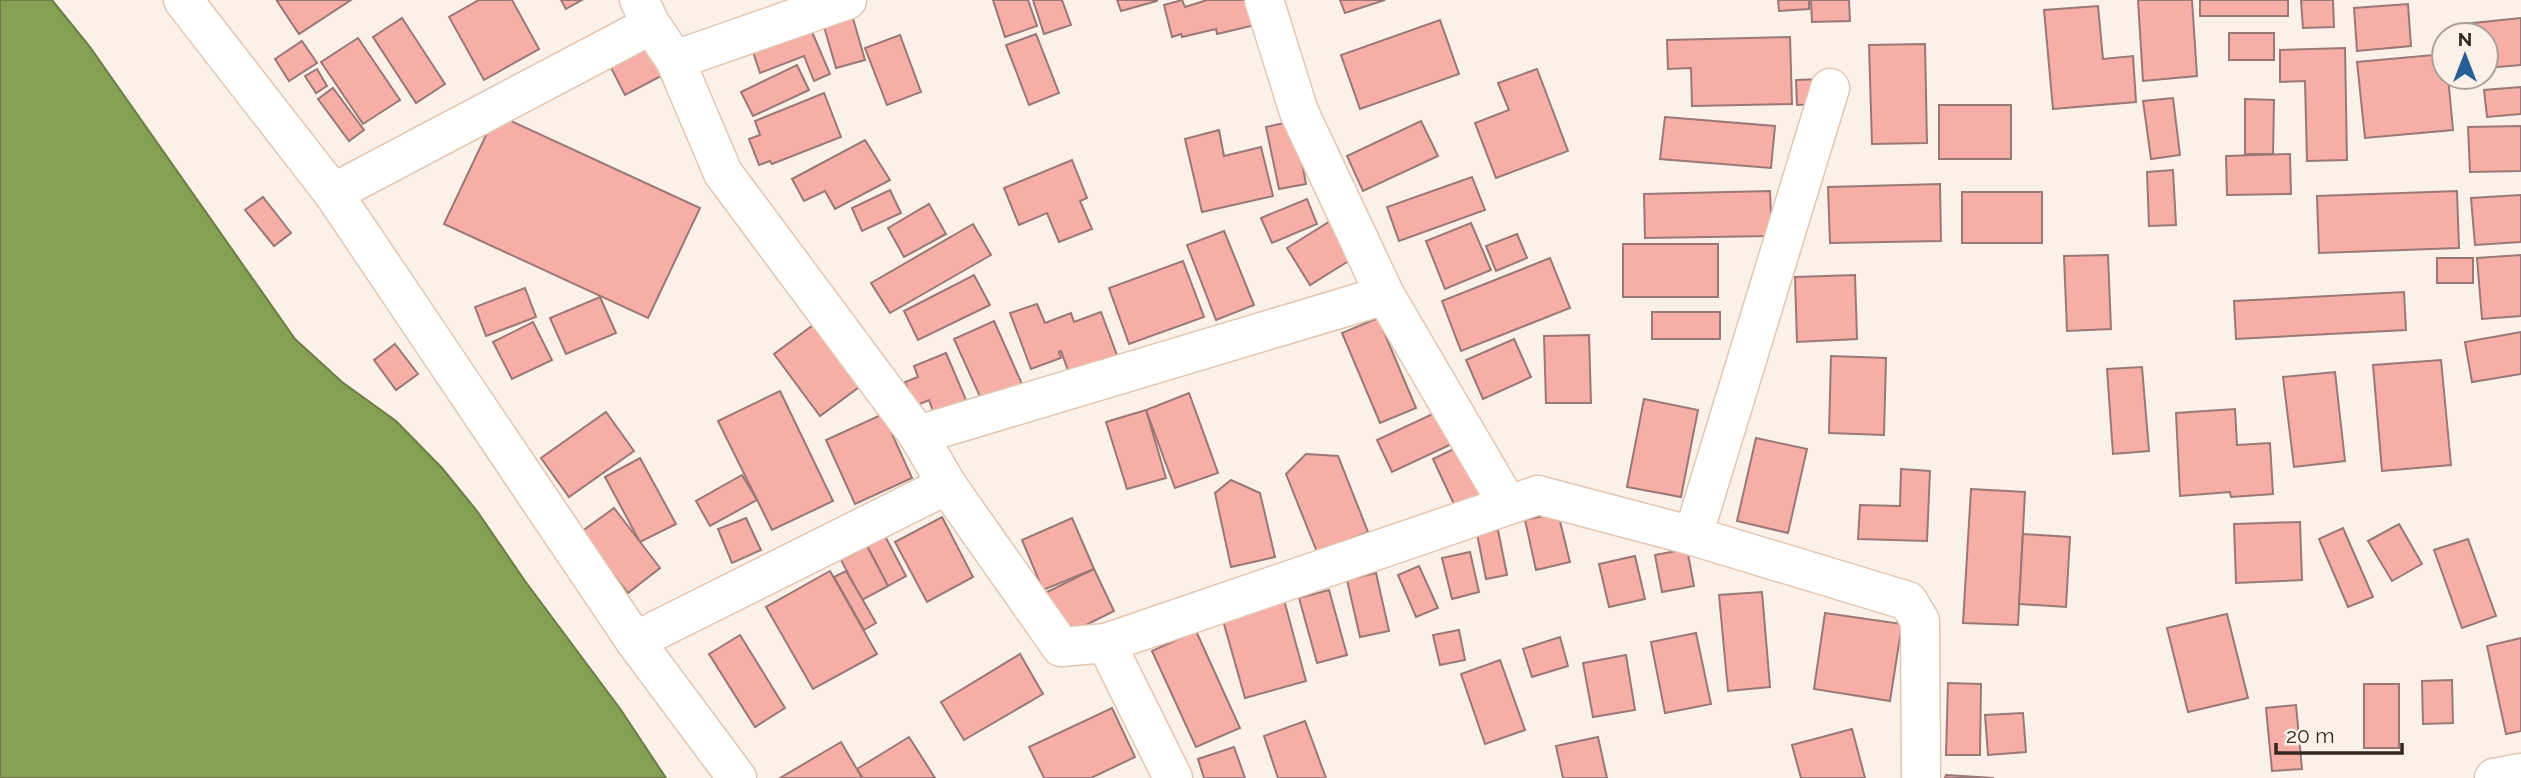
<svg xmlns="http://www.w3.org/2000/svg" width="2521" height="778" font-family="Raleway,sans-serif">
<style>
.water{fill:#84a053;stroke:#6c7c44;stroke-width:2}
.building{fill:#f7aea7;stroke:#9a7875;stroke-width:2}
.lines{fill:none;stroke-linecap:round;stroke-linejoin:round}
.minor-casing{stroke:#e2c6b1;stroke-width:41}
.minor{stroke:#fff;stroke-width:38}
</style>
<rect width="100%" height="100%" fill="#fcf1e8"/>
<path class="water" d="M0 0H52L90 47 295 339 342 382 396 421 442 468 477 511 525 581 621 710 666 778H0Z"/>
<g class="building">
<path d="M280 0H351L299 34 277 1Z"/>
<path d="M479 0H512L539 49 484 80 449 17Z"/>
<path d="M561 0H582L566 9Z"/>
<path d="M993 0H1028L1037 26 1005 37Z"/>
<path d="M1033 0H1062L1071 25 1044 34Z"/>
<path d="M1117 0H1157V1L1121 11Z"/>
<path d="M1182 0 1185 7 1207 0H1248L1255 25 1217 34 1216 29 1182 37 1181 34 1172 37 1164 5Z"/>
<path d="M1340 0H1385L1345 13Z"/>
<path d="M1778 0H1809V9L1779 11Z"/>
<path d="M1811 0H1849L1850 21 1812 22Z"/>
<path d="M2138 0H2192L2197 76 2143 81Z"/>
<rect x="2200" y="0" width="88" height="16"/>
<path d="M2301 0H2333L2334 27 2303 28Z"/>
<path d="M2408 4 2411 46 2357 51 2354 8Z"/>
<path d="M2098 6 2103 59 2133 56 2136 102 2053 109 2044 10Z"/>
<path d="M852 15 865 60 836 68 823 23Z"/>
<path d="M402 18 445 84 416 103 373 37Z"/>
<path d="M2521 18V65L2486 68V35H2455L2454 25Z"/>
<path d="M1440 20 1459 74 1360 109 1341 55Z"/>
<path d="M809 25 830 74 814 81 804 56 760 73 751 46Z"/>
<rect x="2229" y="33" width="45" height="27"/>
<path d="M1036 34 1059 93 1029 105 1006 45Z"/>
<path d="M900 35 921 92 887 105 865 48Z"/>
<path d="M1790 37 1792 104 1692 106 1691 68 1668 69 1667 40Z"/>
<path d="M358 38 400 100 363 124 321 62Z"/>
<path d="M302 41 317 63 289 81 275 59Z"/>
<path d="M646 42 663 75 625 95 608 62Z"/>
<path d="M1925 44 1927 143 1872 144 1869 45Z"/>
<path d="M2345 48 2347 160 2307 161 2305 81 2280 82V50Z"/>
<path d="M2444 54V77H2448L2453 130 2365 138 2357 62Z"/>
<path d="M797 65 809 90 753 116 741 92Z"/>
<path d="M317 69 327 86 316 93 305 76Z"/>
<path d="M1537 69 1568 151 1496 178 1475 123 1509 110 1498 83Z"/>
<path d="M1821 79V104L1797 105 1796 80Z"/>
<path d="M2521 87V114L2487 117 2484 90Z"/>
<path d="M333 88 364 130 349 141 318 99Z"/>
<path d="M824 93 841 137 772 164 770 161 759 165 749 139 760 135 755 121Z"/>
<path d="M2173 98 2180 155 2151 159 2143 101Z"/>
<path d="M2245 99 2274 100 2273 154H2245Z"/>
<rect x="1939" y="105" width="72" height="54"/>
<path d="M496 114 700 208 648 318 444 224Z"/>
<path d="M1665 117 1775 126 1771 168 1660 159Z"/>
<path d="M1294 121 1306 184 1279 189 1266 127Z"/>
<path d="M1421 121 1438 156 1363 191 1347 156Z"/>
<path d="M2521 126V171L2470 172 2468 127Z"/>
<path d="M1219 130 1224 156 1261 147 1273 196 1202 212 1185 139Z"/>
<path d="M865 140 890 180 835 209 825 191 804 201 792 179Z"/>
<path d="M2290 154 2291 194 2227 195 2226 156Z"/>
<path d="M1072 160 1087 198 1080 201 1092 229 1059 242 1047 213 1019 225 1004 188Z"/>
<path d="M2173 170 2176 225 2149 226 2147 172Z"/>
<path d="M1472 177 1485 210 1399 241 1387 207Z"/>
<path d="M1940 184 1941 241 1830 243 1828 187Z"/>
<path d="M890 190 901 213 862 231 852 208Z"/>
<path d="M1770 191 1772 236 1645 238 1644 194Z"/>
<path d="M2457 191 2459 248 2319 253 2317 196Z"/>
<rect x="1962" y="192" width="80" height="51"/>
<path d="M2521 195V242L2475 245 2471 198Z"/>
<path d="M263 197 291 233 274 246 245 210Z"/>
<path d="M1307 199 1317 224 1272 243 1261 218Z"/>
<path d="M929 204 946 234 904 257 888 228Z"/>
<path d="M1332 220 1355 257 1310 285 1287 248Z"/>
<path d="M1471 223 1491 270 1445 289 1426 241Z"/>
<path d="M973 224 991 255 890 313 871 283Z"/>
<path d="M1224 231 1254 305 1216 320 1187 245Z"/>
<path d="M1517 234 1527 258 1496 271 1486 246Z"/>
<rect x="1623" y="244" width="95" height="53"/>
<path d="M2108 255 2111 329 2067 331 2064 256Z"/>
<path d="M2521 255V316L2482 319 2477 258Z"/>
<path d="M1550 258 1570 308 1461 351 1442 301Z"/>
<rect x="2437" y="258" width="36" height="25"/>
<path d="M1183 261 1204 317 1129 344 1109 288Z"/>
<path d="M974 275 990 305 918 340 904 311Z"/>
<path d="M1855 275 1857 339 1797 342 1795 277Z"/>
<path d="M525 288 536 317 486 336 475 307Z"/>
<path d="M2404 292 2406 330 2236 339 2234 301Z"/>
<path d="M600 297 616 333 566 354 550 318Z"/>
<path d="M1037 304 1045 323 1071 313 1074 322 1101 312 1118 358 1070 376 1061 351 1059 352 1061 358 1031 369 1010 313Z"/>
<rect x="1652" y="312" width="68" height="27"/>
<path d="M1378 318 1416 408 1380 423 1342 333Z"/>
<path d="M820 320 866 382 820 416 774 354Z"/>
<path d="M994 321 1022 384 982 401 954 339Z"/>
<path d="M533 322 552 360 512 379 493 342Z"/>
<path d="M2521 332V374L2472 382 2465 342Z"/>
<path d="M1589 335 1591 403H1546L1544 336Z"/>
<path d="M1514 339 1531 377 1483 399 1466 360Z"/>
<path d="M395 344 418 374 396 390 374 360Z"/>
<path d="M946 353 966 400 934 414 929 400 915 406 905 382 918 377 914 366Z"/>
<path d="M1831 356 1886 358 1884 435 1829 433Z"/>
<path d="M2441 360 2451 465 2382 471 2373 365Z"/>
<path d="M2142 367 2149 451 2113 454 2107 369Z"/>
<path d="M2335 372 2345 461 2294 467 2283 377Z"/>
<path d="M780 391 833 501 772 530 718 421Z"/>
<path d="M1189 393 1218 473 1175 488 1146 410Z"/>
<path d="M1644 399 1698 410 1681 497 1627 487Z"/>
<path d="M2235 409 2237 445 2270 443 2273 494 2231 497 2230 492 2180 496 2176 413Z"/>
<path d="M1146 410 1166 478 1127 489 1106 422Z"/>
<path d="M1441 410 1456 442 1392 472 1377 440Z"/>
<path d="M606 412 634 451 569 497 541 458Z"/>
<path d="M883 414 912 478 855 504 826 440Z"/>
<path d="M1756 438 1807 449 1788 533 1737 521Z"/>
<path d="M1464 444 1491 501 1459 515 1433 459Z"/>
<path d="M1306 454 1338 456 1368 532 1317 552 1286 474Z"/>
<path d="M640 458 676 524 640 542 605 477Z"/>
<path d="M1901 469 1930 471 1927 541 1858 539 1860 505 1900 506Z"/>
<path d="M742 475 757 500 710 526 696 501Z"/>
<path d="M1231 480 1260 493 1275 557 1231 567 1215 493Z"/>
<path d="M1971 489 2025 492 2018 625 1963 623Z"/>
<path d="M614 508 660 568 628 593 581 532Z"/>
<path d="M1558 513 1570 562 1536 570 1525 520Z"/>
<path d="M942 517 973 577 927 602 895 542Z"/>
<path d="M746 518 761 550 732 563 718 529Z"/>
<path d="M1072 518 1094 569 1043 590 1022 540Z"/>
<path d="M2300 522 2302 580 2236 583 2234 524Z"/>
<path d="M2399 524 2422 564 2392 581 2368 541Z"/>
<path d="M2343 528 2373 597 2348 607 2319 539Z"/>
<path d="M1498 530 1507 575 1486 579 1477 534Z"/>
<path d="M2023 534 2070 537 2066 607 2019 604Z"/>
<path d="M885 536 906 576 888 586 867 546Z"/>
<path d="M2468 539 2496 616 2462 628 2434 550Z"/>
<path d="M867 546 888 586 862 600 841 560Z"/>
<path d="M1687 549 1694 586 1662 592 1655 555Z"/>
<path d="M1470 552 1479 592 1452 599 1442 558Z"/>
<path d="M1635 556 1645 599 1609 607 1599 564Z"/>
<path d="M1419 566 1438 608 1416 617 1398 575Z"/>
<path d="M1094 569 1114 611 1066 635 1045 593Z"/>
<path d="M830 571 877 654 813 689 766 607Z"/>
<path d="M846 571 876 623 864 630 834 577Z"/>
<path d="M1376 573 1389 631 1360 637 1347 580Z"/>
<path d="M1329 590 1347 655 1317 663 1299 598Z"/>
<path d="M1762 592 1770 687 1728 691 1719 595Z"/>
<path d="M1284 600 1306 681 1245 698 1222 617Z"/>
<path d="M1825 613 1902 624 1890 701 1814 689Z"/>
<path d="M2227 614 2248 698 2188 712 2167 628Z"/>
<path d="M1459 630 1465 660 1440 665 1433 635Z"/>
<path d="M1196 631 1240 728 1196 747 1152 651Z"/>
<path d="M1696 633 1711 704 1665 713 1651 642Z"/>
<path d="M740 635 785 708 755 727 709 654Z"/>
<path d="M1560 637 1568 666 1532 677 1523 649Z"/>
<path d="M2521 638V731L2506 734 2487 646Z"/>
<path d="M1020 654 1043 694 964 740 941 702Z"/>
<path d="M1626 655 1635 710 1593 717 1583 663Z"/>
<path d="M1500 660 1525 730 1485 744 1461 674Z"/>
<path d="M2452 680 2453 723 2423 724 2422 681Z"/>
<path d="M1948 683 1981 684 1980 755H1946Z"/>
<rect x="2364" y="684" width="35" height="64"/>
<path d="M2296 705 2302 769 2272 771 2266 708Z"/>
<path d="M1112 708 1135 757 1091 778H1044L1029 747Z"/>
<path d="M2023 713 2026 752 1988 755 1985 715Z"/>
<path d="M1305 721 1326 778H1278L1264 736Z"/>
<path d="M1852 729 1865 778H1801L1792 745Z"/>
<path d="M909 737 935 778H863L857 769Z"/>
<path d="M1598 737 1607 778H1563L1556 746Z"/>
<path d="M841 742 862 778H780Z"/>
<path d="M1234 747 1245 778H1204L1198 759Z"/>
<path d="M1946 775 1994 778H1945Z"/>
</g>
<g class="lines">
<g class="minor-casing">
<g id="minor">
<path d="M183 0 333 193 635 641 737 778"/>
<path d="M639 0 651 25 675 60 723 173 918 435 947 485 1061 647 1106 643 1538 495 1693 536 1908 601 1920 621 1921 778"/>
<path d="M1264 0 1299 112 1385 295 1508 505"/>
<path d="M675 60 847 0"/>
<path d="M333 193 651 25"/>
<path d="M918 435 1385 295"/>
<path d="M1693 536 1830 88"/>
<path d="M635 641 947 485"/>
<path d="M1106 643 1173 778"/>
<path d="M2494 778 2521 773"/>
</g>
</g>
<use href="#minor" class="minor"/>
</g>
<g transform="translate(2465 56)"><circle r="33" fill="#fcf1e8" stroke="#aca198" stroke-width="2"/>
<path d="M0-5L12 26L0 18L-12 26Z" fill="#265e96"/>
<text y="-10" font-size="19" font-weight="bold" text-anchor="middle" fill="#332820">N</text>
</g>
<path d="M2276 743v10h126v-10" fill="none" stroke="#332820" stroke-width="3.5"/>
<text x="2286" y="743" font-size="21" fill="#332820" stroke="#fcf1e8" stroke-width="5" paint-order="stroke">20 m</text>
</svg>
